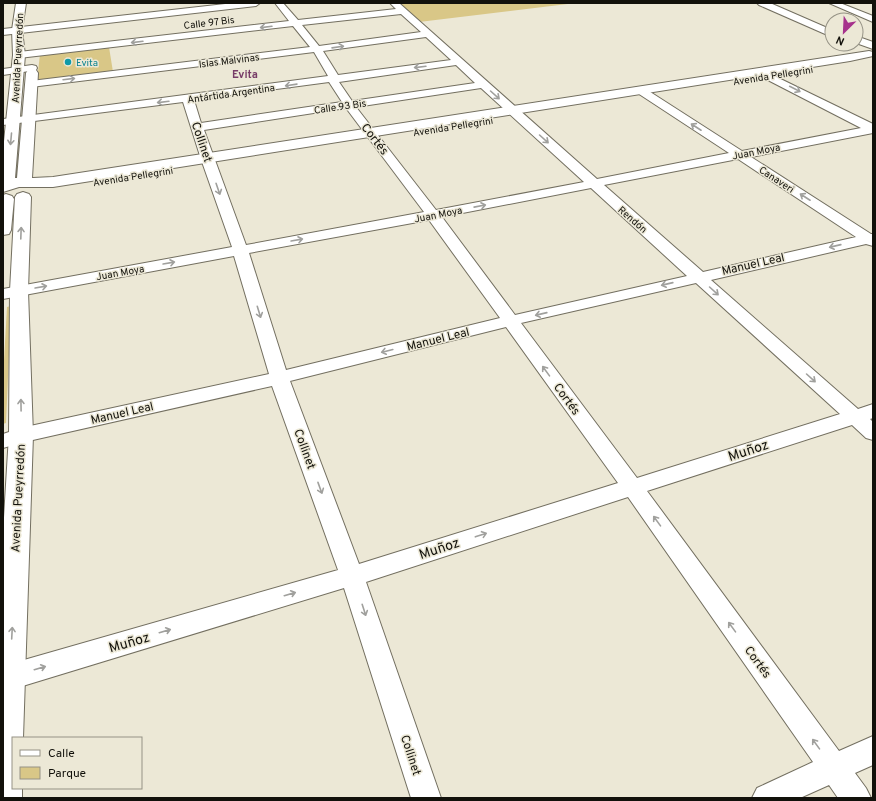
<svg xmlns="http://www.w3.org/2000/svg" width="876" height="801" font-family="Overpass,sans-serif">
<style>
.green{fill:#d9c787}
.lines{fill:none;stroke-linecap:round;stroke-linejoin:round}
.minor-casing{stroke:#736f60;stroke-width:2}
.major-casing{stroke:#736f60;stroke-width:2}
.minor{fill:#fff;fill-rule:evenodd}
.major{fill:#fff;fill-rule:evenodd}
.oneway{stroke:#a0a09d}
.culture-dot{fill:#0f9aa8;stroke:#ece8d6;stroke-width:1.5}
.labels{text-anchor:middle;stroke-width:3;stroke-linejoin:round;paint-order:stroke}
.far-street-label{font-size:10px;fill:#12110b;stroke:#ece8d6}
.far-culture-label{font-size:10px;fill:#0d838f;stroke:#ece8d6;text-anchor:start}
.far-neighbourhood-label{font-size:11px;font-weight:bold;fill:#773c67;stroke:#ece8d6}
.street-label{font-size:12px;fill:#12110b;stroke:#ece8d6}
.near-street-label{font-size:14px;fill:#12110b;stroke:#ece8d6}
</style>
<rect width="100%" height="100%" fill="#ece8d6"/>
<g class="green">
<path d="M399 3H576L419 22Z"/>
<path d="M109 47 113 72 37 81 40 54Z"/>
<path d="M11 306 6 423 3 424V378L7 307Z"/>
</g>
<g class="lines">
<g class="minor-casing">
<g id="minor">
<path d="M234 3H260L256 6 3 35V29Z"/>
<path d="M275 3H283L298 20 396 9 390 3H399L597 179 729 153 636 92 635 90 640 87 644 88 742 151 861 128 756 74 755 72 756 70 760 69 873 124V133L751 157 871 234H873V246L866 244 711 280 858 409 873 404V418L870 419 873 422V440L866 438 852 425 647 491 839 751 873 736V765L855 773 866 788 871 798H838L829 785 800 798H752L757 788 813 762 628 497 366 582 441 798H411L344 588 3 692V666L338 570 272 386 24 442 3 448V434L21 428 269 374 234 256 3 299V289L232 247 201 159 183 102 3 125V119L328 76 314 52 31 87 26 84 31 81 310 47 293 26 19 58 14 55 19 52 289 21ZM401 14 421 32 319 46 302 25ZM426 37 451 60 338 75 323 51ZM456 65 475 83 352 101 339 82ZM329 82 342 102 201 123 194 100ZM481 88 584 182 436 210 356 107ZM346 108 424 212 246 245 204 130ZM738 159 856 237 703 272 604 185ZM591 188 687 276 515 315 442 217ZM429 220 500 318 286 370 249 253ZM696 283 840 414 637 478 521 323ZM506 327 618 483 359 564 290 381Z"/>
<path d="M829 3H840L873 16V22Z"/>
<path d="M32 65 36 66 37 68 36 70 3 75V69Z"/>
</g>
</g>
<g class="major-casing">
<g id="major">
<path d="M16 3H26L22 30 25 55 15 178H17L26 73 28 70H36L38 73 32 178H33L53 177 869 51 873 52V56L850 61 53 187H19L3 192V151L13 55 12 30Z"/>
<path d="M757 3H770L832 30V37L759 5Z"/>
<path d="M856 36 873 42V49L856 43Z"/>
<path d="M23 192 29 194 31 197 28 291 33 435 23 738H13V788H22V798H3V534L9 435 10 291 15 197 17 194Z"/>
<path d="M6 194 12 196 14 199 11 230 9 234 3 235V195Z"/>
</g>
</g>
<use href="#minor" class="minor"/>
<use href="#major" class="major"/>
</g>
<defs><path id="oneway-shaft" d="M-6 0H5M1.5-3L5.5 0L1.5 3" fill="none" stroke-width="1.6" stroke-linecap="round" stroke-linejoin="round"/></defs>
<g class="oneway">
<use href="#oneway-shaft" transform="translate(266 27) rotate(173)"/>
<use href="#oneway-shaft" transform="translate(137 42) rotate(173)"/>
<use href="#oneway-shaft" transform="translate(338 47) rotate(-8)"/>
<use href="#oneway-shaft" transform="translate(420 67) rotate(173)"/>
<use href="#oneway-shaft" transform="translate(69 79) rotate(-7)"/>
<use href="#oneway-shaft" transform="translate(291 85) rotate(172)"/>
<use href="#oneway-shaft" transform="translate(795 89) rotate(27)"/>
<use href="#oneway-shaft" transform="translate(495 95) rotate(42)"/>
<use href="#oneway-shaft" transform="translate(163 102) rotate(173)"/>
<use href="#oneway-shaft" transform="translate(696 127) rotate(-147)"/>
<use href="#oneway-shaft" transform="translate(11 139) rotate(95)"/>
<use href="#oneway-shaft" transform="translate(544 139) rotate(42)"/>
<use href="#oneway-shaft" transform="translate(218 189) rotate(71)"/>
<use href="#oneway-shaft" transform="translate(805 197) rotate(-147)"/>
<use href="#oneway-shaft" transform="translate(480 206) rotate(-11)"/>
<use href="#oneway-shaft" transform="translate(21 233) rotate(-88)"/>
<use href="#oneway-shaft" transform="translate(297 240) rotate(-10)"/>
<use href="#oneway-shaft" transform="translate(835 246) rotate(167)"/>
<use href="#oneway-shaft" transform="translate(169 263) rotate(-10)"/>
<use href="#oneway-shaft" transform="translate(667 284) rotate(167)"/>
<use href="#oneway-shaft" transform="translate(41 287) rotate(-10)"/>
<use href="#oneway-shaft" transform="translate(714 291) rotate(42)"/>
<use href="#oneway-shaft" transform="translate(259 312) rotate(73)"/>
<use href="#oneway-shaft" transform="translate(541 314) rotate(167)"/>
<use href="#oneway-shaft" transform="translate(387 351) rotate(166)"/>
<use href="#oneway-shaft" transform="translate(546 371) rotate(-126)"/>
<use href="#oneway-shaft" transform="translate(811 378) rotate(42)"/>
<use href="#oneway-shaft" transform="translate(21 405) rotate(-91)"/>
<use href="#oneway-shaft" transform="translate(320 488) rotate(70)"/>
<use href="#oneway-shaft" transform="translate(657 521) rotate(-126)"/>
<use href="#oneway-shaft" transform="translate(481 535) rotate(-18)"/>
<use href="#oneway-shaft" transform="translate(290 594) rotate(-16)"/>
<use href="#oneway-shaft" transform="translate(364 610) rotate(72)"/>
<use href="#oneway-shaft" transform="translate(732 627) rotate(-126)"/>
<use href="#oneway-shaft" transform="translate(165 631) rotate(-16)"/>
<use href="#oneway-shaft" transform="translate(12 633) rotate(-87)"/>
<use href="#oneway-shaft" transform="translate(40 668) rotate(-16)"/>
<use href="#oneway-shaft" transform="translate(816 744) rotate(-126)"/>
</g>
<circle class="culture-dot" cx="68" cy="62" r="4"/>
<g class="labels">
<g class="far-street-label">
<text transform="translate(209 22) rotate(-7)" y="4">Calle 97 Bis</text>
<text transform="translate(17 58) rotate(-87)" y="4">Avenida Pueyrredón</text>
<text transform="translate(229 60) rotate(-7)" y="4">Islas Malvinas</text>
<text transform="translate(773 75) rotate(-9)" y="4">Avenida Pellegrini</text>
<text transform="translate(231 93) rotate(-8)" y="4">Antártida Argentina</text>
<text transform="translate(340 106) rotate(-8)" y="4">Calle 93 Bis</text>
<text transform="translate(453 126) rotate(-9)" y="4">Avenida Pellegrini</text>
<text transform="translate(756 151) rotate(-11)" y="4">Juan Moya</text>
<text transform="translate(133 176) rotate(-9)" y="4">Avenida Pellegrini</text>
<text transform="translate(777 179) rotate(33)" y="4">Canaveri</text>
<text transform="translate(438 214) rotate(-11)" y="4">Juan Moya</text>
<text transform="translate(633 219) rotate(41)" y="4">Rendón</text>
<text transform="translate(120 272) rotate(-10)" y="4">Juan Moya</text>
</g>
<g class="far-culture-label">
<text x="76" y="66">Evita</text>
</g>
<g class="far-neighbourhood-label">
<text x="245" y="78">Evita</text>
</g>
<g class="street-label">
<text transform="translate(375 139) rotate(52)" y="4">Cortés</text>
<text transform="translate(202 142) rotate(71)" y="4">Collinet</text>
<text transform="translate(753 264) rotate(-13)" y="4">Manuel Leal</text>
<text transform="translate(438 339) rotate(-14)" y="4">Manuel Leal</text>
<text transform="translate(567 399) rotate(54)" y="4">Cortés</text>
<text transform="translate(122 413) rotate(-13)" y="4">Manuel Leal</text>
<text transform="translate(305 449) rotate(70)" y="4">Collinet</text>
<text transform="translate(18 498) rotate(-87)" y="4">Avenida Pueyrredón</text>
<text transform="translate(758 662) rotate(54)" y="4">Cortés</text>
<text transform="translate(411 755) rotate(72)" y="4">Collinet</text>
</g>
<g class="near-street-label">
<text transform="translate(748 450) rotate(-18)" y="5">Muñoz</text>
<text transform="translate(439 548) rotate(-18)" y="5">Muñoz</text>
<text transform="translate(129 642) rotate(-16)" y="5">Muñoz</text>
</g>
</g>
<rect width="876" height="801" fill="none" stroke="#12110b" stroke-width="8"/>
<rect x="12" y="737" width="130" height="52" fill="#ece8d6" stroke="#959285"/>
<rect x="20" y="750" width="20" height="6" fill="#ffffff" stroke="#959285"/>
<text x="48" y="757" font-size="12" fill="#12110b">Calle</text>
<rect x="20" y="767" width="20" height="12" fill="#d9c787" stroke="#959285"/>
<text x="48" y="777" font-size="12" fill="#12110b">Parque</text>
<g transform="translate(844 32) rotate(204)"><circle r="19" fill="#ece8d6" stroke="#959285"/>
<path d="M0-3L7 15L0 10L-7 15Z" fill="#a6328c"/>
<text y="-6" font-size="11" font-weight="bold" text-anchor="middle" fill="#12110b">N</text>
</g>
</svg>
